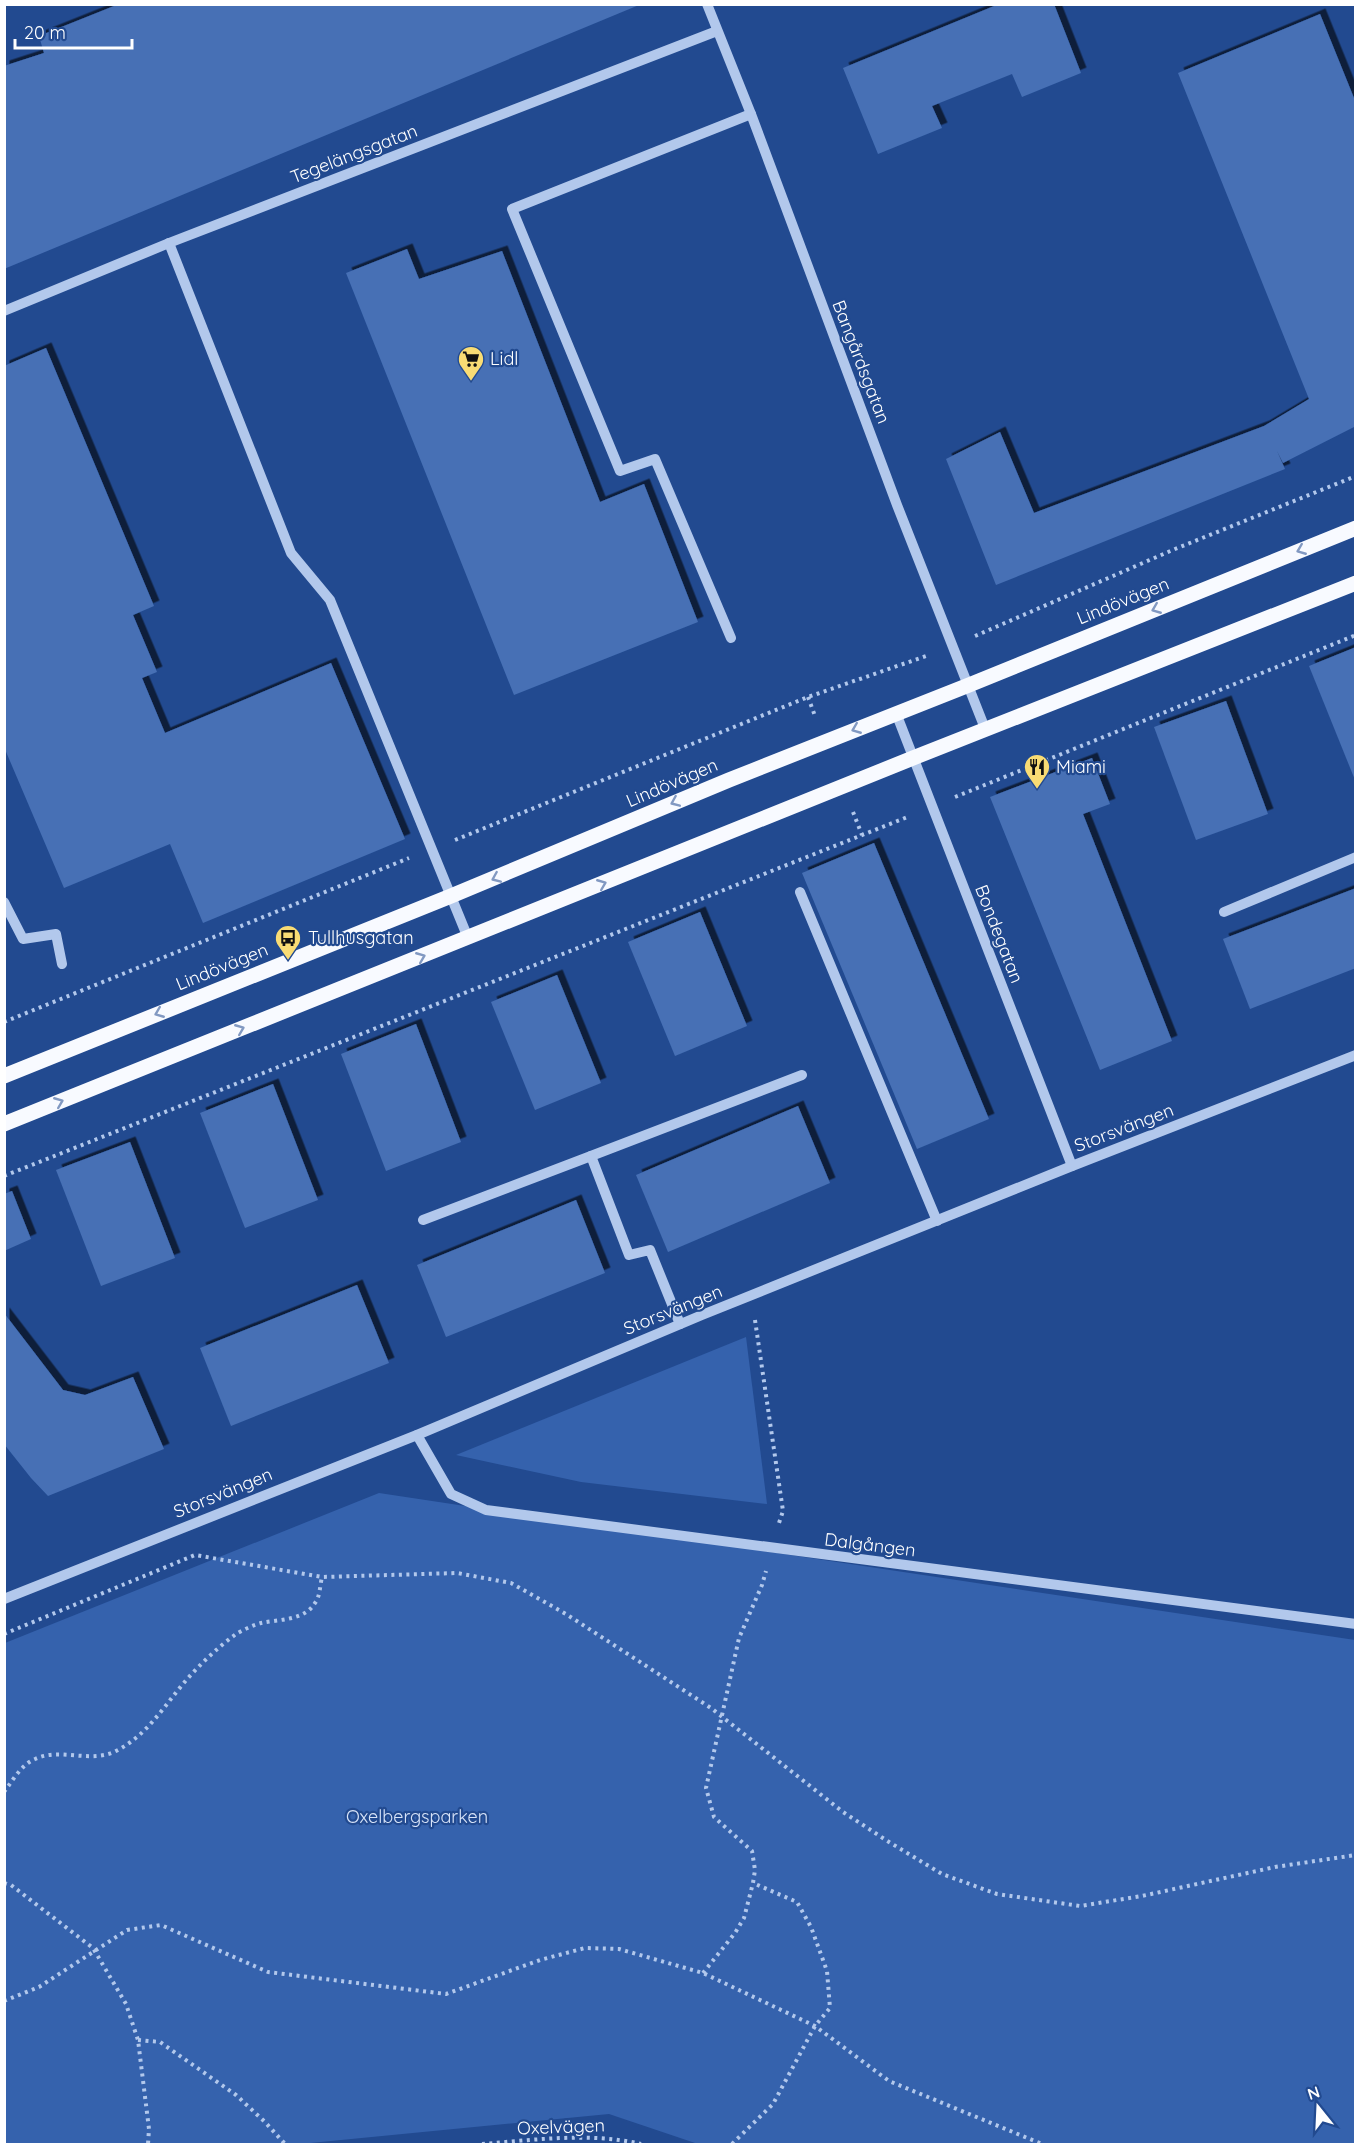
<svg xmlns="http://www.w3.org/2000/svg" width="1360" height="2149" font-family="Quicksand,sans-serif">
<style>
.green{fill:#3562ad}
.building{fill:#4670b5;filter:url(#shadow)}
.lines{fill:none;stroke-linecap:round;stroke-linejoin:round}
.path{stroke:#b2c8ec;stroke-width:4;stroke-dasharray:3 4.5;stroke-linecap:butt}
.minor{stroke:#b2c8ec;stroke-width:10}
.major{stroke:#f8faff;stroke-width:15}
.oneway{stroke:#8299c2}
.labels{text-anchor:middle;stroke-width:4.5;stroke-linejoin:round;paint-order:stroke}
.street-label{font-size:18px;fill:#fff;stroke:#224a90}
.poi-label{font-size:18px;fill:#fff;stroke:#224a90;text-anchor:start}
.park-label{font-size:18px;fill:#d8e4f9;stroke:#224a90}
</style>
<defs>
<filter id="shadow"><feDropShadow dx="5.5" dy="-5.5" stdDeviation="0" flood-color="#0009"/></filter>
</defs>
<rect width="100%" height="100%" fill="#224a90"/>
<g class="green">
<path d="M746 1337 767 1504 581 1482 456 1455Z"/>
<path d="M379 1493 1355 1640V2144H698L609 2114 300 2144H5V1643Z"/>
</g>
<g class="building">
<path d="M119 4H639V5L4 269V66L44 53 39 36Z"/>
<path d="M999 4H1054L1081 73 1022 97 1012 74 932 106 942 128 878 154 843 68Z"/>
<path d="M1320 14 1356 103V426L1283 463 1277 451 1285 469 996 585 946 459 1000 432 1034 513 1264 426 1309 399 1178 73Z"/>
<path d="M407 249 419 279 502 251 600 502 644 484 698 622 514 695 346 273Z"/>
<path d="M46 348 154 606 133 615 157 672 142 678 165 733 331 663 405 839 203 923 170 844 64 888 4 747V366Z"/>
<path d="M1356 647V780H1355L1309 666Z"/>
<path d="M1226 701 1268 814 1196 840 1154 727Z"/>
<path d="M1092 758 1110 804 1083 814 1172 1041 1100 1070 990 797Z"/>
<path d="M874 843 989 1119 917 1149 802 873Z"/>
<path d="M1356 888V968L1250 1009 1223 939Z"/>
<path d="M700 912 747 1026 675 1056 628 942Z"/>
<path d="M557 975 601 1083 535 1110 491 1002Z"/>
<path d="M416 1024 461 1142 386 1171 341 1054Z"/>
<path d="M273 1084 318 1200 245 1228 200 1113Z"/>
<path d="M798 1106 830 1183 668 1252 636 1175Z"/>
<path d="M130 1142 175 1258 101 1286 56 1170Z"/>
<path d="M12 1191 31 1239 4 1251V1194Z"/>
<path d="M576 1200 605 1273 446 1337 417 1265Z"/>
<path d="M357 1285 389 1363 231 1426 200 1348Z"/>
<path d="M4 1313 63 1390 85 1395 133 1377 164 1449 48 1496 31 1478 4 1444Z"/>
</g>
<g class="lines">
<g class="path">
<path d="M975 636 1175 549 1356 476"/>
<path d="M808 697 815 716"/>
<path d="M955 797 1356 635"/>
<path d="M853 812 862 835"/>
<path d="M455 840 808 697 929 655"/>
<path d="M4 1022 409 858"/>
<path d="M4 1176 910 816"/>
<path d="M755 1320 783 1511 779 1523"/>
<path d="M4 1634 195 1555 322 1577 457 1573 511 1583 566 1614 711 1708 843 1812 889 1842 942 1874 997 1894 1080 1906 1142 1896 1275 1867 1356 1855"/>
<path d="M4 1792C13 1780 21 1765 35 1759 60 1747 90 1764 116 1751 146 1736 162 1709 183 1684 198 1666 217 1648 236 1634 243 1630 253 1625 261 1623 279 1619 304 1621 315 1603 320 1597 320 1585 322 1577"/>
<path d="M4 1883 11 1885 93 1948 126 2004 138 2040 149 2129 148 2144"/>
<path d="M703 1973 735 1933 744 1918 753 1883"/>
<path d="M4 2001 39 1987 127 1930 161 1925 268 1972 446 1994 540 1960 585 1948 619 1949 703 1973 815 2026 889 2081 1042 2144"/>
<path d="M138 2040 160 2042 236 2095 265 2122 285 2144"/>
<path d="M482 2144C534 2140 590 2132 641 2144"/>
<path d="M732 2144 773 2104 815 2026 830 2008 827 1971 811 1927 797 1902 753 1883 755 1870 752 1851 714 1817 706 1788 739 1638 762 1585 766 1571"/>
</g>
<g class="minor">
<path d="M707 4 751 114 897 505 986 731"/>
<path d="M169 243 291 553 330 600 468 938"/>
<path d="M4 311 169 243 717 31"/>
<path d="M731 638 655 459 620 471 512 209 751 114"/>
<path d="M896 713 1072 1166"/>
<path d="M800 892 937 1221"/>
<path d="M4 902 23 939 56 934 62 964"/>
<path d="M1224 912 1356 857"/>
<path d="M423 1220 591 1156"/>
<path d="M680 1324 650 1250 629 1255 591 1156 802 1075"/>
<path d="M417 1435 451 1494 486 1510 1356 1624"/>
<path d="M4 1599 417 1435 702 1315 1072 1166 1356 1055"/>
</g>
<g class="major">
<path d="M4 1076 451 896 729 780 969 685 1356 528"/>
<path d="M4 1124 913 758 1356 583"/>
</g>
</g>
<defs><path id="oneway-chevron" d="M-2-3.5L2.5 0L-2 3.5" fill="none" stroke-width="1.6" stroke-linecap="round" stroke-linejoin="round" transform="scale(1.5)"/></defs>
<g class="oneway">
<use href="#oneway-chevron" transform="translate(1301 550) rotate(158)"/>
<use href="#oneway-chevron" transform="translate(1156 609) rotate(158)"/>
<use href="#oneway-chevron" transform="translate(856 729) rotate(158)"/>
<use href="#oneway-chevron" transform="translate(675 802) rotate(157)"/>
<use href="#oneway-chevron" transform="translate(496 878) rotate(157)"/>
<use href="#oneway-chevron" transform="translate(602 884) rotate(-22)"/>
<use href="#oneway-chevron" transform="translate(421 957) rotate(-22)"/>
<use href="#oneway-chevron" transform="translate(159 1013) rotate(158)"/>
<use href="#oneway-chevron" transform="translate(240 1029) rotate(-22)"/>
<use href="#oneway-chevron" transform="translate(59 1102) rotate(-22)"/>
</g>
<defs>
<g id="supermarket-pin" transform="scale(1.35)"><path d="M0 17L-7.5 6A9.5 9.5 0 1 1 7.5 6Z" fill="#f9dc74" stroke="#224a90"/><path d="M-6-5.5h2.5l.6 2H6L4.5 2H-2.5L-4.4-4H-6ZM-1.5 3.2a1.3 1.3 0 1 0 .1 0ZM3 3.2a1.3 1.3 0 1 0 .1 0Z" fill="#111"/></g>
<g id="restaurant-pin" transform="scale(1.35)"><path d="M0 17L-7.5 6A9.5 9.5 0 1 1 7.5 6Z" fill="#f9dc74" stroke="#224a90"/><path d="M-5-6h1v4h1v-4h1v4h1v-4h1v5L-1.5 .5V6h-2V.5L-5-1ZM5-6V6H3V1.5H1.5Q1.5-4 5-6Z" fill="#111"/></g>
<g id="bus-pin" transform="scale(1.35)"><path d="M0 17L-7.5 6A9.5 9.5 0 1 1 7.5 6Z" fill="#f9dc74" stroke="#224a90"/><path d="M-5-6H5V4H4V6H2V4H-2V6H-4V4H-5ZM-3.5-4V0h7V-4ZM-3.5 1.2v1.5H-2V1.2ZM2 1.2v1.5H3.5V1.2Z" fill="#111"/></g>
</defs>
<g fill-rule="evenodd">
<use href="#supermarket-pin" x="471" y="359"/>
<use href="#restaurant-pin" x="1037" y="767"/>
<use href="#bus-pin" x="288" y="938"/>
</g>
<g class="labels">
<g class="street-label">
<text transform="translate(354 154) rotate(-21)" y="6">Tegelängsgatan</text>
<text transform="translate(861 362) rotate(69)" y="6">Bangårdsgatan</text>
<text transform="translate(1123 601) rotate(-22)" y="6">Lindövägen</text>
<text transform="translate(672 783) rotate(-23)" y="6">Lindövägen</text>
<text transform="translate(999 934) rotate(69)" y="6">Bondegatan</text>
<text transform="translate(222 967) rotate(-22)" y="6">Lindövägen</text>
<text transform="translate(1124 1128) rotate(-21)" y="6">Storsvängen</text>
<text transform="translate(673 1310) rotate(-22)" y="6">Storsvängen</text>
<text transform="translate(223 1493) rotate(-22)" y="6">Storsvängen</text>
<text transform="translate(870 1545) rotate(7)" y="6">Dalgången</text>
<text transform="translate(561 2127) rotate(-2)" y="6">Oxelvägen</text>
</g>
<g class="poi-label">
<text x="490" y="365">Lidl</text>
<text x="1056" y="773">Miami</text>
<text x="308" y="944">Tullhusgatan</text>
</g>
<g class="park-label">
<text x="417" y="1823">Oxelbergsparken</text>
</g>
</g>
<rect width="1360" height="2149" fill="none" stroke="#ffffff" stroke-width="12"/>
<g transform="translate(1318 2107) rotate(342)" stroke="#224a90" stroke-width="4.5" paint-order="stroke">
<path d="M0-4.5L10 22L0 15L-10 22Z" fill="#ffffff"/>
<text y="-9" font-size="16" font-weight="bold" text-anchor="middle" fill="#ffffff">N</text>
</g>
<path d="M15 39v9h117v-9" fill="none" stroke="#ffffff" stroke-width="3"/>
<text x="24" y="39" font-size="18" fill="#ffffff" stroke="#224a90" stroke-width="4.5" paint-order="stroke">20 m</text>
</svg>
